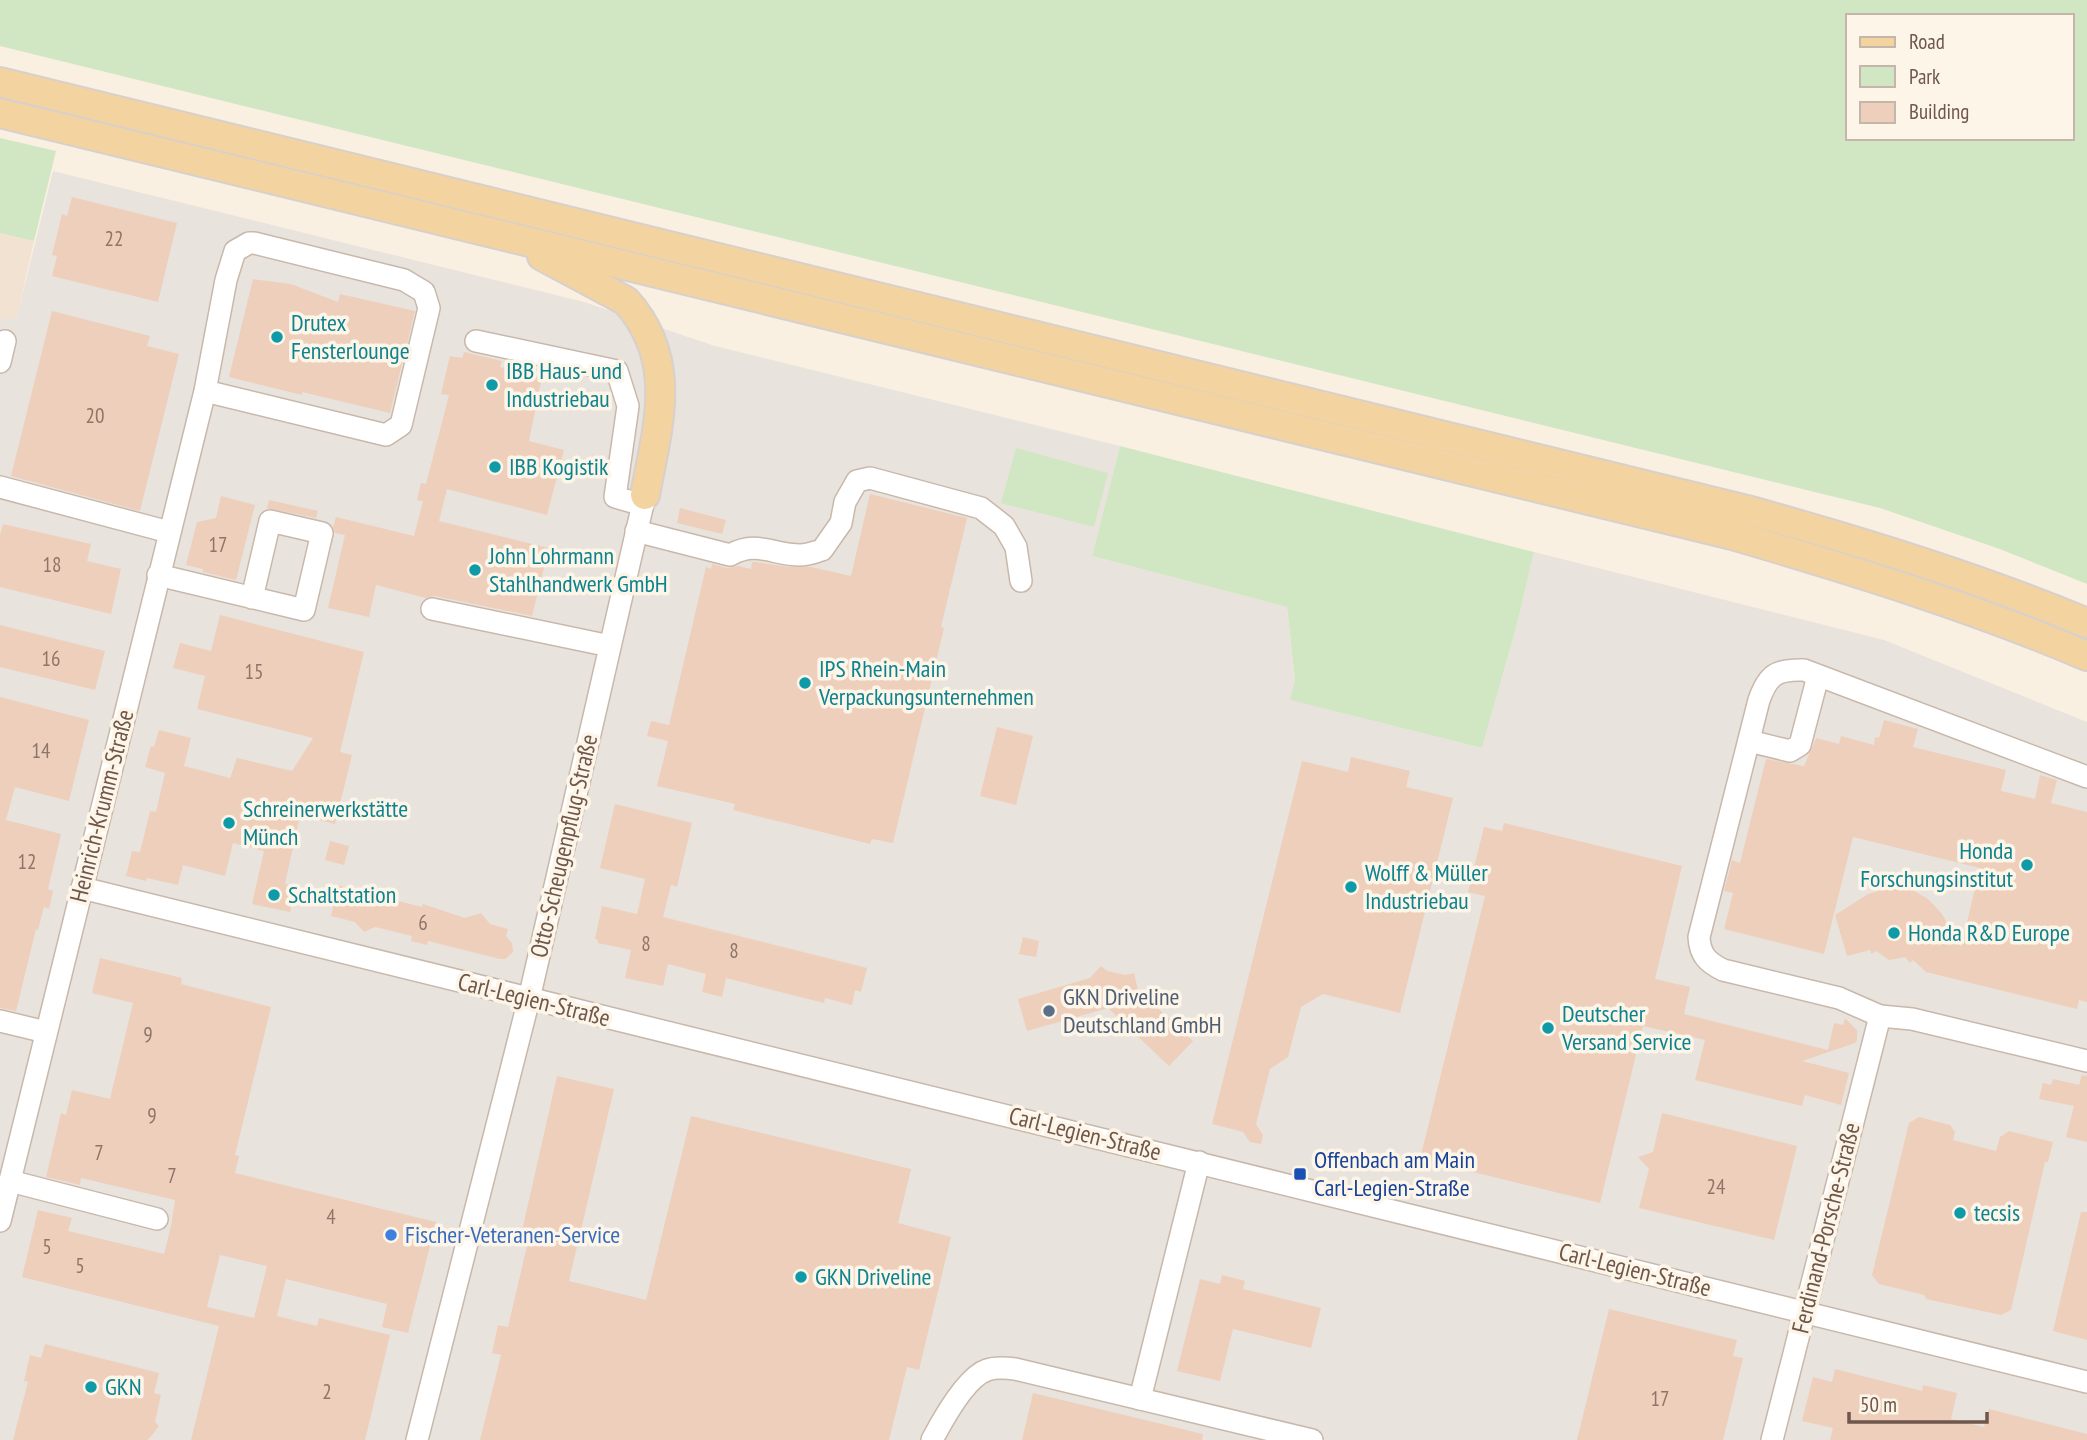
<svg xmlns="http://www.w3.org/2000/svg" width="2087" height="1440" font-family="'PT Sans Narrow',sans-serif">
<style>
.residential{fill:#f1e2d2}
.industrial{fill:#e9e3dd}
.green{fill:#d1e6c3;fill-rule:evenodd}
.building{fill:#edcfbc;fill-rule:evenodd}
.lines{fill:none;stroke-linecap:round;stroke-linejoin:round}
.minor-casing{stroke:#c9b8aa;stroke-width:24}
.major-casing{stroke:#d7d0cd;stroke-width:32}
.minor{stroke:#fff;stroke-width:21}
.major{stroke:#f3d3a0;stroke-width:28}
.culture-dot{fill:#0f9aa8;stroke:#fdf5e8;stroke-width:2.5}
.service-dot{fill:#5c6f8a;stroke:#fdf5e8;stroke-width:2.5}
.transit-dot{fill:#1a4fb4;stroke:#fdf5e8;stroke-width:2.5}
.shop-dot{fill:#3f7fe0;stroke:#fdf5e8;stroke-width:2.5}
.labels{text-anchor:middle;stroke-width:7;stroke-linejoin:round;paint-order:stroke}
.number-label{font-size:21px;fill:#8e7567}
.culture-label{font-size:24px;fill:#0d838f;stroke:#fdf5e8;text-anchor:start}
.street-label{font-size:24px;fill:#6f574b;stroke:#fdf5e8}
.service-label{font-size:24px;fill:#4e5e75;stroke:#fdf5e8;text-anchor:start}
.transit-label{font-size:24px;fill:#164399;stroke:#fdf5e8;text-anchor:start}
.shop-label{font-size:24px;fill:#366cbe;stroke:#fdf5e8;text-anchor:start}
</style>
<rect width="100%" height="100%" fill="#faf0e2"/>
<path class="residential" d="M0 233 34 241 16 321 0 318Z"/>
<path class="industrial" d="M53 171 584 302 715 346 1120 446 1092 556 1287 607 1295 680 1291 700 1482 748 1517 624 1534 552 1884 640 2087 722V1440H0V318L16 320Z"/>
<g class="green">
<path d="M0 0H2087V584L1997 548 1880 508 0 46ZM1847 16H2071V138H1847Z"/>
<path d="M0 138 56 151 34 241 0 233Z"/>
<path d="M1120 446 1534 552 1517 624 1482 748 1290 700 1295 680 1287 607 1092 556Z"/>
<path d="M1016 448 1108 473 1094 527 1001 503Z"/>
</g>
<g class="building">
<path d="M72 197 177 223 158 302 52 276 57 256 52 255 62 214 67 216Z"/>
<path d="M253 279 291 284 338 302 340 294 415 311 390 413 302 392V395L229 377Z"/>
<path d="M52 311 150 336 147 346 179 354 140 511 11 476Z"/>
<path d="M464 352 502 361 500 367 542 377 529 441 564 450 547 515 447 489 439 521 549 548 532 616 435 596 426 598 376 585 369 617 328 608 345 535 335 533 333 527 336 517 414 536 423 501 417 500 421 483 426 484 449 395 441 394 450 356 462 358Z"/>
<path d="M870 494 967 518 941 627 944 628 893 843 872 839 870 844 733 810 735 804 657 786 668 741 647 736 651 721 669 725 706 567 711 569 712 564 727 568 738 566 751 569 752 562H756L790 567H811L851 576Z"/>
<path d="M221 496 255 505 236 580 203 572V569L186 565 197 522 216 518Z"/>
<path d="M269 500 318 511 316 518 267 508Z"/>
<path d="M680 508 726 520 722 534 677 523Z"/>
<path d="M3 524 91 544 87 561 121 569 111 614 0 587V535Z"/>
<path d="M220 615 364 652 340 752 352 755 335 824 300 815 285 884 296 886 290 912 252 904 264 851 233 843 225 876 183 865 178 885 147 878 146 881 126 876 132 851 140 852 150 811 156 812 165 773 145 767 151 746 154 747 159 730 191 738 184 766 230 778 237 758 292 771 313 738 197 709 205 676 173 668 180 643 211 651Z"/>
<path d="M0 625 105 651 95 690 0 667Z"/>
<path d="M0 697 89 720 69 801 15 787 6 820 61 834 48 889 53 891 49 909 44 907 38 930 36 929 16 1011 0 1008Z"/>
<path d="M1884 720 1918 729 1913 747 2006 770 2001 791 2035 799 2040 775 2057 780 2051 803 2087 812V1002L2079 1000 2077 1009 1926 972 1913 960 1910 963 1905 957 1889 960 1876 951 1871 954 1870 950 1847 956 1835 915 1868 894 1889 888 1907 887 1928 899 1942 914 1961 947 1980 868 1853 837 1824 954 1724 929 1733 893 1724 891 1732 860 1740 863 1766 759 1804 766 1816 738 1839 744 1841 736 1874 745 1875 737 1879 738Z"/>
<path d="M997 727 1033 736 1016 805 980 796Z"/>
<path d="M1351 757 1410 771 1406 787 1453 798 1400 1013 1323 994 1301 1007 1288 1057 1270 1069 1256 1124 1263 1135 1261 1144 1250 1142 1243 1132 1212 1124 1302 761 1348 772Z"/>
<path d="M615 804 692 823 677 887 671 885 663 917 867 968 861 992 855 990 852 1005 825 998 824 1003 726 978 722 997 702 992 706 974 668 964 663 986 625 978 631 950 598 943V940L595 939 602 906 637 914 645 879 600 868Z"/>
<path d="M1504 823 1682 866 1655 979 1690 987 1684 1014 1828 1050 1834 1023 1843 1025 1845 1018 1857 1030V1040L1855 1043 1802 1061 1849 1073 1841 1105 1805 1095 1802 1106 1695 1080 1705 1040 1643 1026 1600 1203 1420 1159 1485 896 1468 892 1484 827 1502 831Z"/>
<path d="M330 841 349 846 344 865 325 860Z"/>
<path d="M336 885 422 907 423 904 465 918 481 913 490 924 508 929 506 936 512 943 513 952 505 959H500L428 941 427 945 411 941 412 936 375 927 364 932 355 922 331 916 333 907 327 893 331 887Z"/>
<path d="M1023 937 1039 941 1036 957 1019 954Z"/>
<path d="M100 958 182 978 181 984 271 1007 235 1155 239 1156 235 1173 436 1222 408 1333 382 1327 387 1304 286 1279 277 1316 317 1326 319 1318 390 1335 365 1440H191L219 1326 22 1277 38 1210 72 1218 68 1231 164 1254 171 1226 175 1200 81 1178 80 1185 46 1177 61 1113 66 1115 72 1090 110 1099 133 1003 92 993ZM220 1255 267 1266 254 1318 207 1307Z"/>
<path d="M1101 966 1107 971 1125 975 1134 973 1138 990 1193 1041 1169 1066 1108 1008 1027 1031 1018 999 1090 978Z"/>
<path d="M2082 1075 2087 1076V1142L2066 1137 2074 1106 2039 1099 2043 1083 2051 1085 2053 1079 2079 1085Z"/>
<path d="M557 1076 614 1089 569 1281 646 1300 691 1116 911 1169 898 1223 951 1237 919 1370 907 1367 889 1440H480L501 1355 492 1353 498 1325 508 1327 530 1233 522 1231Z"/>
<path d="M1662 1113 1797 1146 1774 1240 1639 1208 1649 1169 1638 1157 1653 1152Z"/>
<path d="M1919 1117 1950 1125 1955 1132 1953 1140 1996 1151 2000 1137 2009 1131 2053 1142 2048 1162H2045L2011 1310 2001 1315 1926 1299 1924 1295 1879 1284 1872 1275 1909 1123Z"/>
<path d="M2081 1212H2087V1340L2053 1331Z"/>
<path d="M1222 1275 1245 1281 1243 1289 1321 1308 1311 1348 1233 1329 1220 1381 1177 1371 1200 1279 1220 1284Z"/>
<path d="M1609 1309 1737 1340 1733 1356 1743 1358 1723 1440H1577Z"/>
<path d="M45 1344 159 1373 154 1393 161 1395 155 1422 159 1426 148 1440H13L28 1382 24 1381 30 1355 41 1358Z"/>
<path d="M1835 1369 1922 1391 1923 1385 1957 1393 1951 1419 1984 1427 1989 1409 2087 1434V1440H1830L1833 1428 1802 1421 1813 1377 1832 1382Z"/>
<path d="M1033 1393 1203 1434 1202 1440H1022Z"/>
</g>
<g class="lines">
<g class="minor-casing">
<g id="minor">
<path d="M476 341 617 371 628 406 615 497 643 505"/>
<path d="M0 362 5 341"/>
<path d="M0 487 169 532"/>
<path d="M636 531 730 555C757 540 773 555 800 555 808 555 815 552 822 550L841 523 845 502 857 481 870 478 981 508 1004 526 1016 547 1021 581"/>
<path d="M158 575 304 610 322 533 270 521 252 598"/>
<path d="M432 609 610 646"/>
<path d="M1749 741 1790 751 1800 745 1818 676"/>
<path d="M2087 777 1804 670C1776 669 1768 675 1759 700L1699 937C1700 955 1707 962 1723 970L1839 998 1880 1016 1912 1019 2087 1061"/>
<path d="M82 888 2087 1382"/>
<path d="M0 1021 46 1032"/>
<path d="M10 1181 157 1219"/>
<path d="M0 1221 205 391 226 280 235 251 249 243H254L404 280 424 292 429 308 401 425 386 435 205 391"/>
<path d="M1140 1399 1199 1162"/>
<path d="M417 1440 529 999 645 495"/>
<path d="M932 1440C942 1421 966 1377 987 1370 996 1367 1007 1368 1015 1369L1312 1440"/>
<path d="M1772 1440 1880 1016"/>
</g>
</g>
<g class="major-casing">
<g id="major">
<path d="M0 82 1747 510C1862 542 1976 577 2087 623"/>
<path d="M0 113 1732 535C1852 570 1972 607 2087 656"/>
<path d="M542 256 626 301C679 360 658 425 645 495"/>
</g>
</g>
<use href="#minor" class="minor"/>
<use href="#major" class="major"/>
</g>
<g class="culture-dot">
<circle cx="277" cy="337" r="7"/>
<circle cx="492" cy="385" r="7"/>
<circle cx="495" cy="467" r="7"/>
<circle cx="475" cy="570" r="7"/>
<circle cx="805" cy="683" r="7"/>
<circle cx="229" cy="823" r="7"/>
<circle cx="2027" cy="865" r="7"/>
<circle cx="1351" cy="887" r="7"/>
<circle cx="274" cy="895" r="7"/>
<circle cx="1894" cy="933" r="7"/>
<circle cx="1548" cy="1028" r="7"/>
<circle cx="1960" cy="1213" r="7"/>
<circle cx="801" cy="1277" r="7"/>
<circle cx="91" cy="1387" r="7"/>
</g>
<circle class="service-dot" cx="1049" cy="1011" r="7"/>
<rect class="transit-dot" x="1293" y="1167" width="14" height="14" rx="3.5"/>
<circle class="shop-dot" cx="391" cy="1235" r="7"/>
<g class="labels">
<g class="number-label">
<text x="114" y="246">22</text>
<text x="95" y="423">20</text>
<text x="218" y="552">17</text>
<text x="52" y="572">18</text>
<text x="51" y="666">16</text>
<text x="254" y="679">15</text>
<text x="41" y="758">14</text>
<text x="27" y="869">12</text>
<text x="423" y="930">6</text>
<text x="646" y="951">8</text>
<text x="734" y="958">8</text>
<text x="148" y="1042">9</text>
<text x="152" y="1123">9</text>
<text x="99" y="1160">7</text>
<text x="172" y="1183">7</text>
<text x="1716" y="1194">24</text>
<text x="331" y="1224">4</text>
<text x="47" y="1254">5</text>
<text x="80" y="1273">5</text>
<text x="327" y="1399">2</text>
<text x="1660" y="1406">17</text>
</g>
<g class="culture-label">
<text x="291" y="331">Drutex<tspan x="291" dy="28">Fensterlounge</tspan></text>
<text x="506" y="379">IBB Haus- und<tspan x="506" dy="28">Industriebau</tspan></text>
<text x="509" y="475">IBB Kogistik</text>
<text x="489" y="564">John Lohrmann<tspan x="489" dy="28">Stahlhandwerk GmbH</tspan></text>
<text x="819" y="677">IPS Rhein-Main<tspan x="819" dy="28">Verpackungsunternehmen</tspan></text>
<text x="243" y="817">Schreinerwerkstätte<tspan x="243" dy="28">Münch</tspan></text>
<text x="2013" y="859" text-anchor="end">Honda<tspan x="2013" dy="28">Forschungsinstitut</tspan></text>
<text x="1365" y="881">Wolff &amp; Müller<tspan x="1365" dy="28">Industriebau</tspan></text>
<text x="288" y="903">Schaltstation</text>
<text x="1908" y="941">Honda R&amp;D Europe</text>
<text x="1562" y="1022">Deutscher<tspan x="1562" dy="28">Versand Service</tspan></text>
<text x="1974" y="1221">tecsis</text>
<text x="815" y="1285">GKN Driveline</text>
<text x="105" y="1395">GKN</text>
</g>
<g class="street-label">
<text transform="translate(102 806) rotate(-76)" y="8">Heinrich-Krumm-Straße</text>
<text transform="translate(564 846) rotate(-77)" y="8">Otto-Scheugenpflug-Straße</text>
<text transform="translate(534 1000) rotate(14)" y="8">Carl-Legien-Straße</text>
<text transform="translate(1085 1134) rotate(14)" y="8">Carl-Legien-Straße</text>
<text transform="translate(1826 1228) rotate(-76)" y="8">Ferdinand-Porsche-Straße</text>
<text transform="translate(1635 1270) rotate(14)" y="8">Carl-Legien-Straße</text>
</g>
<g class="service-label">
<text x="1063" y="1005">GKN Driveline<tspan x="1063" dy="28">Deutschland GmbH</tspan></text>
</g>
<g class="transit-label">
<text x="1314" y="1168">Offenbach am Main<tspan x="1314" dy="28">Carl-Legien-Straße</tspan></text>
</g>
<g class="shop-label">
<text x="405" y="1243">Fischer-Veteranen-Service</text>
</g>
</g>
<rect x="1846" y="14" width="228" height="126" fill="#fdf5e8" stroke="#c4b6a9" stroke-width="2"/>
<rect x="1860" y="37" width="35" height="10" fill="#f3d3a0" stroke="#c4b6a9" stroke-width="2"/>
<text x="1909" y="49" font-size="21" fill="#6f574b">Road</text>
<rect x="1860" y="66" width="35" height="21" fill="#d1e6c3" stroke="#c4b6a9" stroke-width="2"/>
<text x="1909" y="84" font-size="21" fill="#6f574b">Park</text>
<rect x="1860" y="102" width="35" height="21" fill="#edcfbc" stroke="#c4b6a9" stroke-width="2"/>
<text x="1909" y="119" font-size="21" fill="#6f574b">Building</text>
<path d="M1849 1412v10h138v-10" fill="none" stroke="#6f574b" stroke-width="3.5"/>
<text x="1860" y="1412" font-size="21" fill="#6f574b" stroke="#fdf5e8" stroke-width="5" paint-order="stroke">50 m</text>
</svg>
